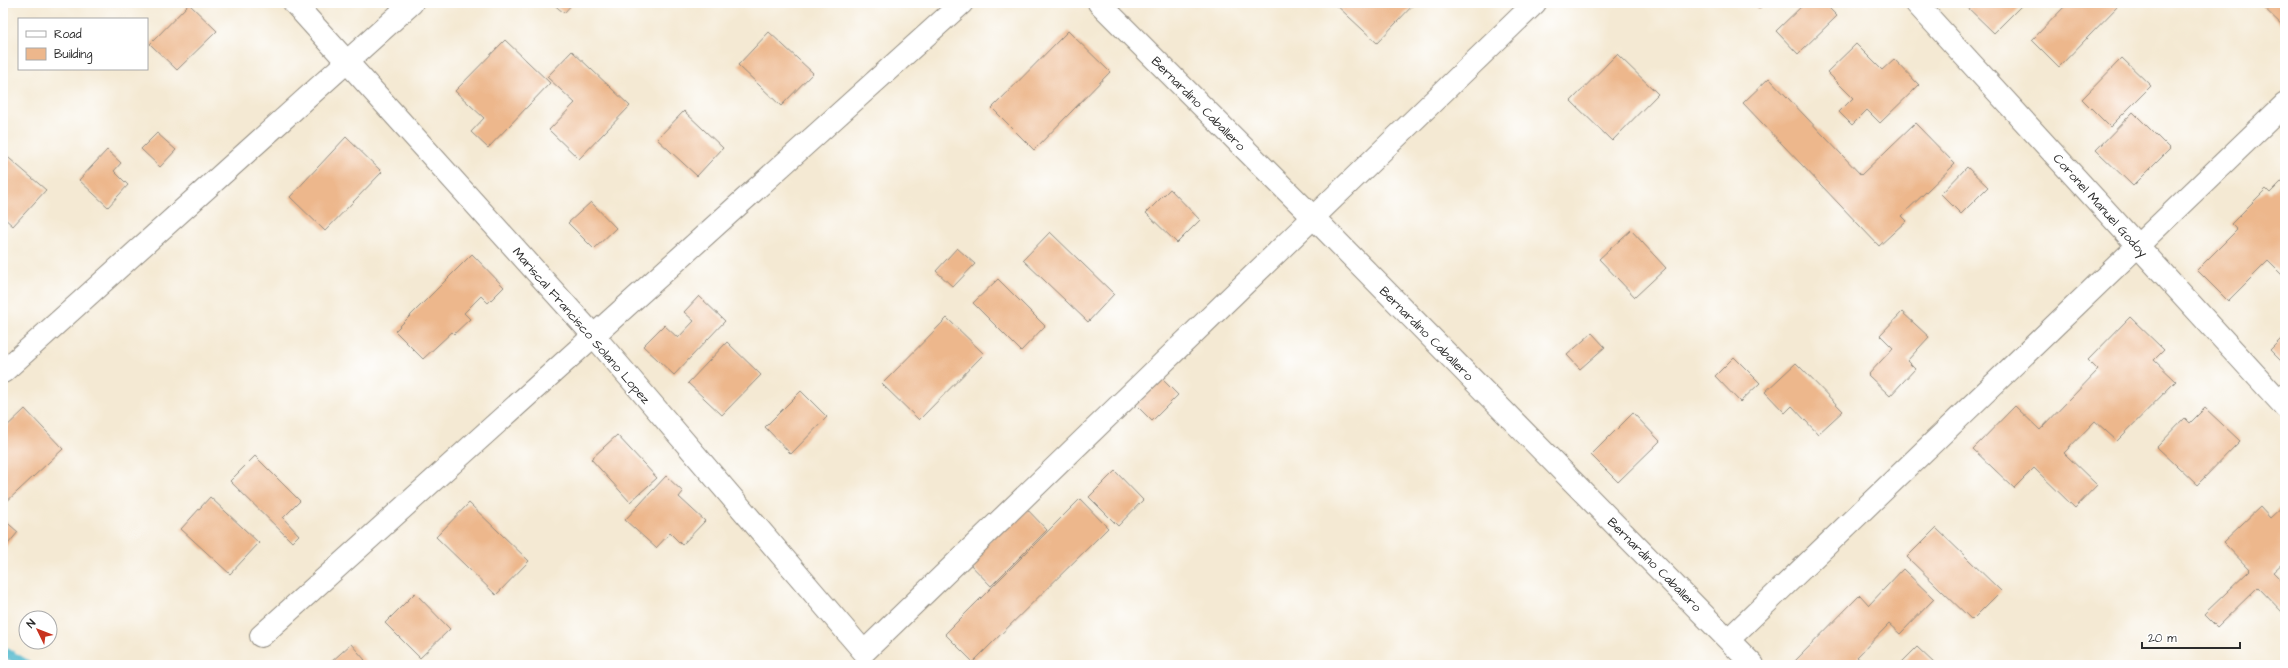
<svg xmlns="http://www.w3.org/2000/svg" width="2288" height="668" font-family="'Architects Daughter',sans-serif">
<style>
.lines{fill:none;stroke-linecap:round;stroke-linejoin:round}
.stream{stroke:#4fb8cc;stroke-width:10}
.building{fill:#edb78c}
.street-casing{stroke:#908a7f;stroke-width:24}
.street{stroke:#fff;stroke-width:22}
.labels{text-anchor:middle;stroke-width:3.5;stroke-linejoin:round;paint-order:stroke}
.street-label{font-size:13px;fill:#2b2b2b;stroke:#fff}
</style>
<rect width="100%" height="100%" fill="#fff"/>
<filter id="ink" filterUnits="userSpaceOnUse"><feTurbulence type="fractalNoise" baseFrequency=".025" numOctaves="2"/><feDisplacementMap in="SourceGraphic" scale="8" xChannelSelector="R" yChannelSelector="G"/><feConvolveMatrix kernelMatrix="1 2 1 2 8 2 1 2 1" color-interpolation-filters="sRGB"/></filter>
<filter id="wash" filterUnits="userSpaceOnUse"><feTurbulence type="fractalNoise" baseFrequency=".012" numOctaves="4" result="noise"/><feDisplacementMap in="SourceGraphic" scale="16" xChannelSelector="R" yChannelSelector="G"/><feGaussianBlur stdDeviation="0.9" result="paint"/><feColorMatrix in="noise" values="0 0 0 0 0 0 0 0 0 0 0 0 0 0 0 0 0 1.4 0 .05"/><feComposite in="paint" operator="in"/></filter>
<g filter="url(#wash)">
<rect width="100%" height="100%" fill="#f4e9d3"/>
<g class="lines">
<path class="stream" d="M3 651 27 665"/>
</g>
<g id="blocks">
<g class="building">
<path d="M552 3H573L564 13Z"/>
<path d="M1334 3H1415L1377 43Z"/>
<path d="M1752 3H1764L1759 9Z"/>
<path d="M1805 3H1824L1837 16 1798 54 1776 31Z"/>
<path d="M1963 3H2024L1994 33Z"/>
<path d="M2068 3H2116L2119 5 2059 67 2032 40Z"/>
<path d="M2259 3H2285V28Z"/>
<path d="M189 4 217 31 177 70 150 44Z"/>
<path d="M1068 31 1110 72 1034 150 992 108Z"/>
<path d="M769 32 813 73 781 106 738 65Z"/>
<path d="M505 40 550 83 488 148 471 132 484 118 455 91Z"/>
<path d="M1856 44 1882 70 1894 59 1919 85 1880 123 1867 110 1852 125 1839 112 1853 98 1827 72Z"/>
<path d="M572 51 630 106 579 159 549 130 575 103 547 77Z"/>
<path d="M1617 54 1658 94 1612 141 1571 101Z"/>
<path d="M2122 58 2151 86 2110 127 2082 99Z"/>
<path d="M1769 78 1861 175 1915 123 1955 164 1901 216 1906 221 1879 246 1743 103Z"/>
<path d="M684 111 723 148 697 176 657 139Z"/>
<path d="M2133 112 2170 149 2133 186 2096 150Z"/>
<path d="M157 133 176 150 160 167 141 149Z"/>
<path d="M346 137 382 172 325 231 290 197Z"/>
<path d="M107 150 121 163 114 171 128 185 108 207 79 180Z"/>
<path d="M3 153 46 190 13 226 3 217Z"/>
<path d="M1967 167 1988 187 1961 214 1941 194Z"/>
<path d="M2285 178V278L2268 261 2228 301 2197 270 2237 230 2231 224 2266 189 2270 193Z"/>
<path d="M1170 189 1200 220 1177 243 1146 213Z"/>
<path d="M591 202 616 228 594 249 568 223Z"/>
<path d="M1631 230 1666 268 1635 297 1599 259Z"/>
<path d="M1050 232 1114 294 1088 322 1023 260Z"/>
<path d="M957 248 975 264 953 287 936 271Z"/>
<path d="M472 254 504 287 488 303 481 296 464 313 470 319 454 334 452 332 423 359 395 331Z"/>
<path d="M998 279 1045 326 1021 351 973 303Z"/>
<path d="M699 296 725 321 674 375 643 346 664 325 678 338 694 321 684 312Z"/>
<path d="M1902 312 1929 337 1907 361 1915 369 1890 396 1868 375 1893 348 1880 335Z"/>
<path d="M2130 317 2164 350 2154 360 2176 381 2117 441 2095 421 2064 453 2097 485 2075 508 2034 468 2014 488 1973 449 2015 406 2040 430 2098 370 2088 360Z"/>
<path d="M947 318 984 354 919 420 882 384Z"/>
<path d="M1592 333 1605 347 1580 369 1567 355Z"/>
<path d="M2285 335V365L2270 350Z"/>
<path d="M727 342 761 375 722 415 688 383Z"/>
<path d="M1734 357 1760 383 1740 402 1715 376Z"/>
<path d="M1796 363 1843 411 1818 434 1792 406 1785 413 1765 392Z"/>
<path d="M1162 379 1178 395 1152 421 1136 405Z"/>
<path d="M801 391 827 417 791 454 765 427Z"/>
<path d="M2205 408 2240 441 2197 485 2157 447 2185 418 2190 423Z"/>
<path d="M25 409 63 449 3 505V430Z"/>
<path d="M1633 413 1660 441 1618 482 1591 455Z"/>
<path d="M617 435 657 478 630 502 591 459Z"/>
<path d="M255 456 300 501 283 518 299 535 292 542 230 481Z"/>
<path d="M1115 471 1143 500 1118 526 1089 497Z"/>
<path d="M666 476 683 492 679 497 705 521 682 545 670 533 656 548 625 520Z"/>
<path d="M210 497 259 543 230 574 181 529Z"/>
<path d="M1080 499 1108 528 973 662 945 634Z"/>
<path d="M469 503 529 561 496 595 436 537Z"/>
<path d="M2285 504V561L2273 572 2285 584V615L2258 587 2217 627 2204 614 2250 570 2223 542 2260 507 2270 518Z"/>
<path d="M1024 506 1047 530 991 586 968 562Z"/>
<path d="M3 519 18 532 3 550Z"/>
<path d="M1936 528 2001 591 1972 620 1907 557Z"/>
<path d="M1903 569 1934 599 1900 634 1889 624 1857 657 1866 665H1799L1795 661 1860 595 1869 605Z"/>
<path d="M415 593 450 629 420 658 385 623Z"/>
<path d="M351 644 365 660 359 665H332L330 663Z"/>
<path d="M1917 647 1936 665H1899Z"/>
</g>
</g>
</g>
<g filter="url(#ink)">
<use href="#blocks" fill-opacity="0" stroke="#908a7f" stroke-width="1"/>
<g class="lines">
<g class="street-casing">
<g id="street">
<path d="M294 3 594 336 864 652 1535 3"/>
<path d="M1099 3 1313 217 1753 665"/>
<path d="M1916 3 2285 407"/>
<path d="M3 372 412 3"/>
<path d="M261 636 962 3"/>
<path d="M1729 639 2285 104"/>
</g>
</g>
<use href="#street" class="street"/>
</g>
</g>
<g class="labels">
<g class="street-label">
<text transform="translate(1199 103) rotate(45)" y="5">Bernardino Caballero</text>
<text transform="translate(2101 205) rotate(48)" y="5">Coronel Manuel Godoy</text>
<text transform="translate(582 325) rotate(49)" y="5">Mariscal Francisco Solano Lopez</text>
<text transform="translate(1427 333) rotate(45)" y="5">Bernardino Caballero</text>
<text transform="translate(1655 564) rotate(45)" y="5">Bernardino Caballero</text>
</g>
</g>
<rect width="2288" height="668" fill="none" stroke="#fff" stroke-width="16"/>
<rect x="18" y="18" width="130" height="52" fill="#ffffff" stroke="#aaaaaa"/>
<rect x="26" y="31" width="20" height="6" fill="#ffffff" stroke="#aaaaaa"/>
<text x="54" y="38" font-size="12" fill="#2b2b2b">Road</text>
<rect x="26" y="48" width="20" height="12" fill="#edb78c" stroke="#aaaaaa"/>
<text x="54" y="58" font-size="12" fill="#2b2b2b">Building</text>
<g transform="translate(38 630) rotate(313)"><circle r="19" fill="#ffffff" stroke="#aaaaaa"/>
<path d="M0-3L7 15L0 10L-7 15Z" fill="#c8321e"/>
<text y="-6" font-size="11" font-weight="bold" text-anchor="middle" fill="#2b2b2b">N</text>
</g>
<path d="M2142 642v6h98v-6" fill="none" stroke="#2b2b2b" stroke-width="2"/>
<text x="2148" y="642" font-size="12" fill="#2b2b2b" stroke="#ffffff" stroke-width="3" paint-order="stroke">20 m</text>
</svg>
